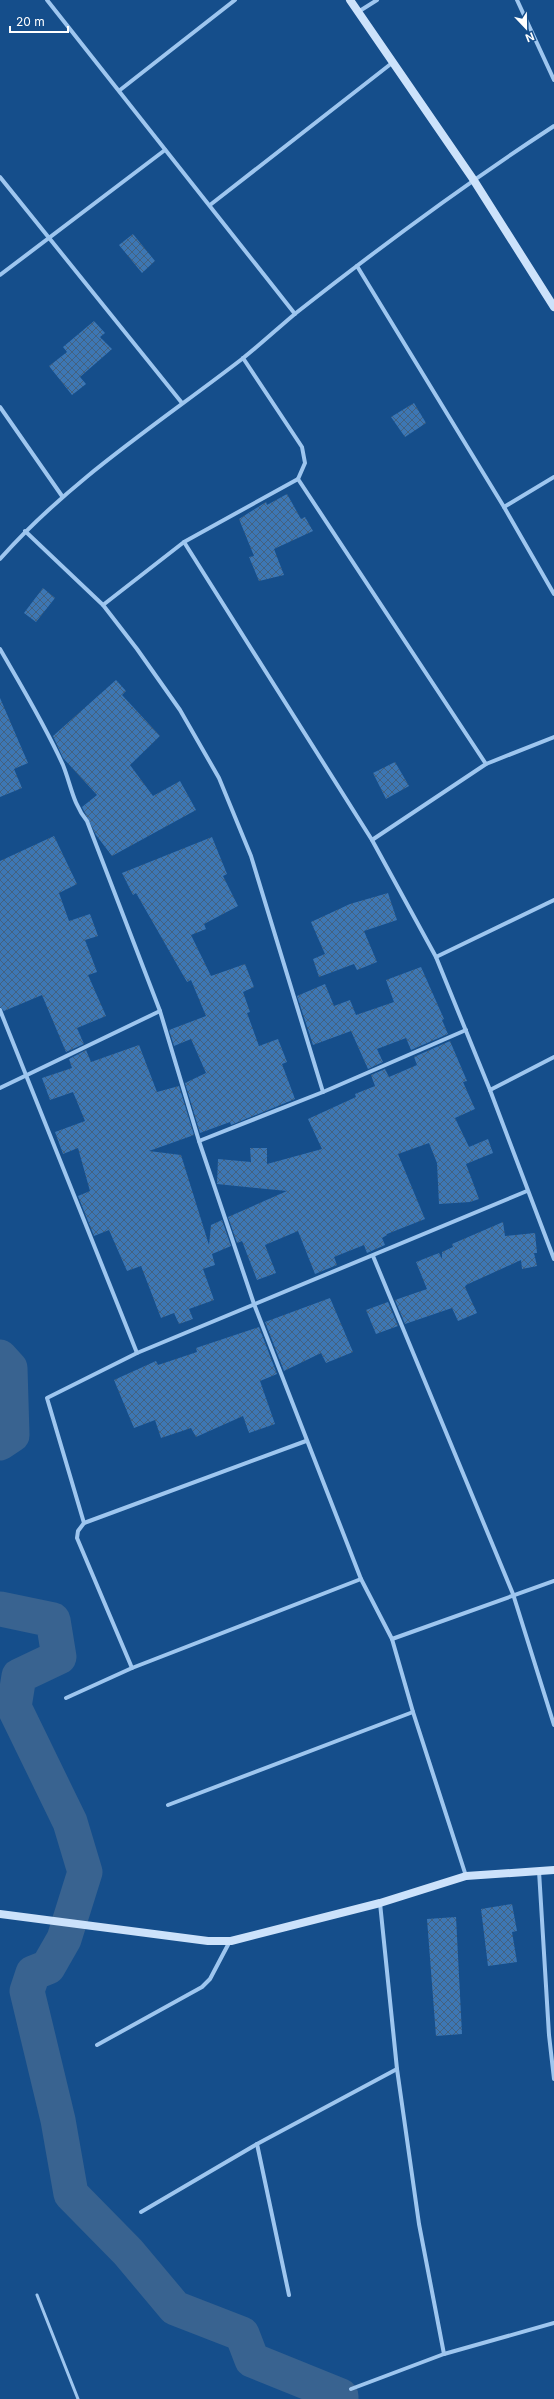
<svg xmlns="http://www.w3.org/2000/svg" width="554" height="2399" font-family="Inter,sans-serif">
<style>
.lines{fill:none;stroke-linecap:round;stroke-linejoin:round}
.river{stroke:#396390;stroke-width:35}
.building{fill:url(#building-cross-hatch)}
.lane{stroke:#9ec6ef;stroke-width:3}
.street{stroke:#9ec6ef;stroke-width:4}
.secondary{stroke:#cce2fb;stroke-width:8}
</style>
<defs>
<pattern id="building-cross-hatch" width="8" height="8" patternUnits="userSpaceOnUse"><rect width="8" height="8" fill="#3d77b4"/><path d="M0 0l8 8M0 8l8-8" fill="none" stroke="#446280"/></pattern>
</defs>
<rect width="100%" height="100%" fill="#154e8b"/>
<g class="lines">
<g class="river">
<path d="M0 1357 10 1368 12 1435 0 1443"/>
<path d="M0 1609 53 1620 59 1657 19 1676 14 1707 70 1822 85 1872 64 1939 48 1967 33 1973 27 1991 58 2120 71 2194 128 2252 175 2308 242 2334 252 2360 341 2396V2399"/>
</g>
</g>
<g class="building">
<path d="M133 234 155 261 142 273 119 245Z"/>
<path d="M94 321 105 333 100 337 112 349 80 377 86 384 72 395 49 366 67 352 63 347Z"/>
<path d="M414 403 426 423 405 437 391 417Z"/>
<path d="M287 494 301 519 305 517 313 531 274 549 284 575 259 581 249 557 254 556 239 519 266 502 267 505Z"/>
<path d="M43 588 55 598 36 622 24 613Z"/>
<path d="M116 680 126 691 122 695 160 736 130 765 153 796 180 781 196 810 112 856 96 835 82 807 97 795 63 758 53 736Z"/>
<path d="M0 698 28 763 14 769 22 788 0 797Z"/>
<path d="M395 762 409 786 386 799 373 773Z"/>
<path d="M54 836 77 884 59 893 69 921 90 914 98 936 85 940 97 972 88 975 106 1016 77 1028 84 1044 66 1052 42 995 4 1011 0 1007V861Z"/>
<path d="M212 837 227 874 223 876 238 906 204 924 206 929 191 935 211 976 245 964 254 987 243 992 250 1012 247 1013 259 1046 278 1039 287 1062 282 1064 295 1099 231 1125 230 1122 200 1133 185 1083 206 1073 191 1039 174 1046 169 1030 206 1016 191 980 187 982 136 893 133 895 122 873Z"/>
<path d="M388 893 397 920 364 931 377 962 357 970 354 964 319 977 313 959 325 954 311 922 350 904Z"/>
<path d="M421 967 444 1019 442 1020 448 1034 411 1050 406 1038 377 1049 383 1062 368 1069 351 1031 313 1045 297 996 325 984 334 1006 350 1000 356 1015 394 1002 386 980Z"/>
<path d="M450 1041 467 1081 463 1082 475 1109 455 1118 469 1147 488 1139 493 1153 466 1164 479 1199 470 1202 439 1204 437 1163 429 1143 398 1154 425 1219 387 1234V1235L382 1238 385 1245 367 1253 364 1245 334 1257 337 1265 315 1274 298 1231 265 1245 276 1273 257 1280 242 1241 237 1243 228 1217 287 1191 217 1184 218 1159 251 1162 250 1148H267V1164L322 1149 308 1119 356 1097 355 1094 375 1086 371 1075 385 1069 389 1077 417 1065 414 1057Z"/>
<path d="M139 1045 157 1092 179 1086 194 1135 149 1151 181 1155 209 1245 211 1225 222 1220 231 1246 212 1254 215 1265 203 1269 214 1300 189 1309 193 1319 179 1324 174 1313 161 1318 141 1266 127 1271 109 1230 94 1236 78 1196 90 1191 78 1148 63 1154 55 1132 85 1121 73 1092 50 1100 42 1078 72 1068 69 1059 86 1050 91 1062Z"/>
<path d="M503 1222 505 1236 535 1233 537 1253H534L537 1266 522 1269 521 1260 466 1285 465 1287 477 1313 458 1321 452 1308 405 1324 395 1300 427 1289 416 1262 439 1253 442 1259V1252L453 1247 452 1244Z"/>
<path d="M330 1298 353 1352 326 1363 321 1353 284 1371 265 1322Z"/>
<path d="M388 1302 398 1326 376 1334 366 1310Z"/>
<path d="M259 1327 277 1374 260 1381 275 1424 249 1433 243 1416 196 1437 191 1428 161 1438 155 1420 134 1428 114 1380 156 1361 158 1365 197 1352 196 1348Z"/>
<path d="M512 1904 517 1931 512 1932 517 1962 488 1966 481 1909Z"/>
<path d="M456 1917 462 2034 436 2036 427 1919Z"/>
</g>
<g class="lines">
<path class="lane" d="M37 2295 78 2399"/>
<g class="street">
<path d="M47 0 295 314"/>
<path d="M517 0 554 80"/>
<path d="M358 12 377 0"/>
<path d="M120 90 235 0"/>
<path d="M0 177 182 403"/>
<path d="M210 205 392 63"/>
<path d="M357 266 504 507 554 594"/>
<path d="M0 275 165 150"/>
<path d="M243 358 302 447 305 463 298 479"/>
<path d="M0 407 62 496"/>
<path d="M504 507 554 477"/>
<path d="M25 531 103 605 137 649 180 710 219 778 251 856 323 1092"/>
<path d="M0 559C70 480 159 423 242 359 261 344 278 328 296 313 380 247 465 184 554 126"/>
<path d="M103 605 184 542"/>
<path d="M0 649C22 687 45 725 63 765 71 785 73 804 87 821L160 1011 199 1141 254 1304 361 1579 392 1639 413 1712 466 1876"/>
<path d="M486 764 298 479 184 542 372 840 436 957 490 1090 554 1259"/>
<path d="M372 840 486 764 554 737"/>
<path d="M436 957 554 900"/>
<path d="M0 1010 137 1353"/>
<path d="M0 1088 160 1011"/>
<path d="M490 1090 554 1057"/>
<path d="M199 1141 323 1092 466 1030"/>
<path d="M373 1256 513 1594 554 1725"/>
<path d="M84 1523 47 1398 137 1353 527 1191"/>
<path d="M392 1639 554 1581"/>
<path d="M132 1668 77 1538 78 1531 84 1523 306 1441"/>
<path d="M66 1698 132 1668 361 1579"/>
<path d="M168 1805 413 1712"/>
<path d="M539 1871 549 2035 554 2079"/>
<path d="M380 1903 397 2069 419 2224 444 2354"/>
<path d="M97 2045 202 1987 210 1979 230 1941"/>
<path d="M257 2144 289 2295"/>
<path d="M141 2212 257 2144 397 2069"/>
<path d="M351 2389 444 2354 554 2323"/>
</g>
<g class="secondary">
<path d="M350 0 473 179 554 307"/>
<path d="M0 1914 208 1941H231L380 1903 466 1876 554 1870"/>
</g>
</g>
<g transform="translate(526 28) rotate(158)" stroke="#154e8b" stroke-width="3" paint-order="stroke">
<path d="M0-3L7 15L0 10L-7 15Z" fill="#ffffff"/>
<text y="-6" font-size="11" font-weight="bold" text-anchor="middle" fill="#ffffff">N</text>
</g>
<path d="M10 26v6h58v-6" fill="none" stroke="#ffffff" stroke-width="2"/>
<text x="16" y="26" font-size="12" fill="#ffffff" stroke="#154e8b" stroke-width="3" paint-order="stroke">20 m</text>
</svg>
